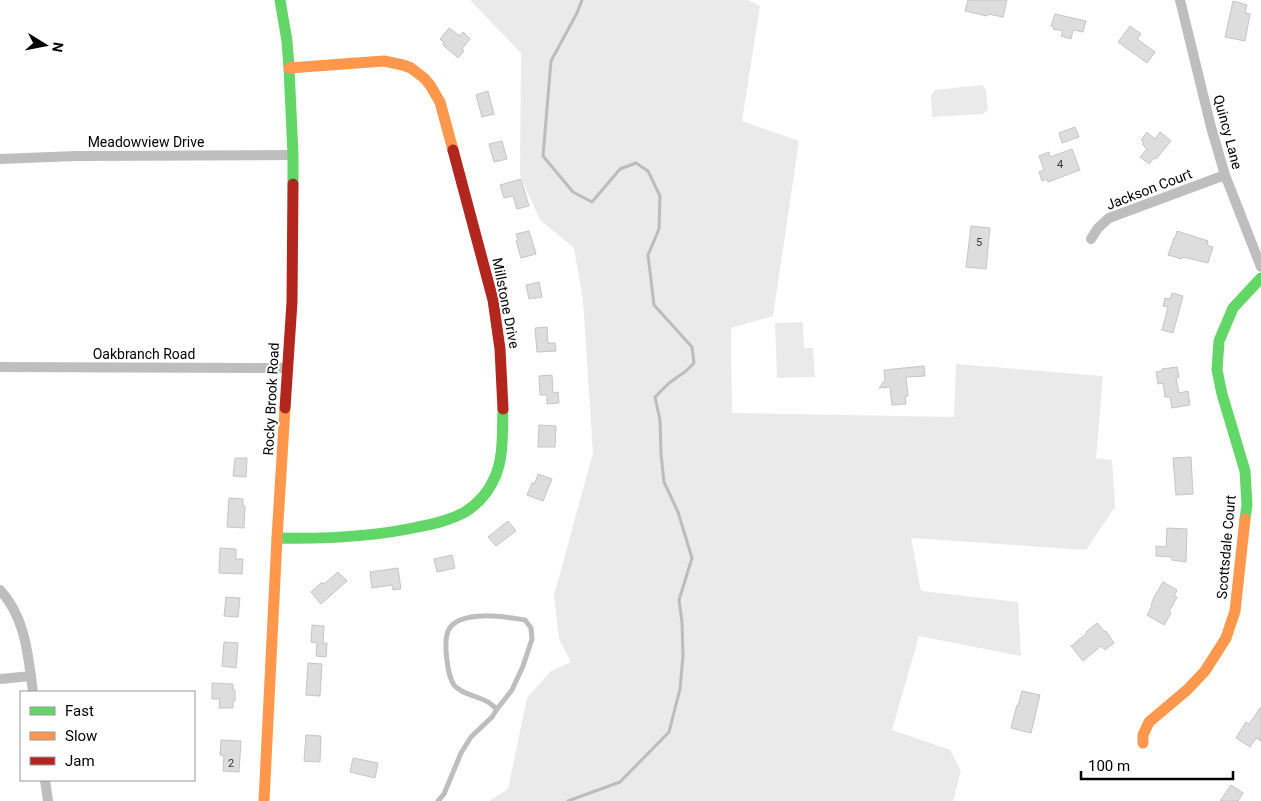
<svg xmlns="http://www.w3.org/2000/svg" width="1261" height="801" font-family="Roboto,sans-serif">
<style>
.green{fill:#eaeaea}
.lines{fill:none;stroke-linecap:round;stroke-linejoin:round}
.stream{stroke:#bcbcbc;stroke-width:3}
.building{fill:#ddd;stroke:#c5c5c5}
.lane{stroke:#bebebe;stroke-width:5}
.street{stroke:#bebebe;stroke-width:10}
.fast{stroke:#63d668;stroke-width:11}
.slow{stroke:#ff974d;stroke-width:11}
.jam{stroke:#b3261e;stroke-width:11}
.labels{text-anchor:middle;stroke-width:4;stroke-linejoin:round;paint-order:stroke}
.number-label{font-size:11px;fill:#373737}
.street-label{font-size:14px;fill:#000;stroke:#fff}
</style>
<rect width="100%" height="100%" fill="#fff"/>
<g class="green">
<path d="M470 0H748L760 6 742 121 799 141 773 316 731 328 732 413 954 417 956 364 1103 376 1096 458 1112 460 1115 507 1086 550 911 538 921 591 1018 602 1021 656 919 636 892 730 950 750 961 771 953 801H489L508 789 527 698 551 671 571 662 559 639 554 596 593 453 583 300 574 248 540 220 520 175 521 53Z"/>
<path d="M982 85 986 90 988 109 983 114 932 117 931 96 935 90Z"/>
<path d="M803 322 804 348H813L815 377 777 378 775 323Z"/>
</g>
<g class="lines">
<path class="stream" d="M568 801 620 782 669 732 680 689 683 656 682 622 679 600 692 558 678 512 664 482 661 454 660 420 655 397 669 383 686 371 694 363 692 347 654 305 648 255 659 229 660 196 648 171 636 163 620 169 592 202 573 192 543 156 551 61 577 13 582 0"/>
</g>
<g class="building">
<path d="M968 0H1007L1003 17 988 14 987 16 965 11Z"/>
<path d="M1233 1 1247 5 1245 13 1250 14 1245 41 1225 37Z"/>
<path d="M1055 14 1086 21 1083 32 1073 30 1071 39 1061 36 1063 31 1053 29 1054 27 1051 26Z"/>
<path d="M1130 26 1141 34 1137 39 1155 52 1147 63 1118 42Z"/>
<path d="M449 28 460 36 463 32 470 39 462 49 464 51 458 58 443 45 444 43 440 39Z"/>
<path d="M488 91 494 114 482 117 476 95Z"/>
<path d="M1075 127 1079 137 1062 143 1059 133Z"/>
<path d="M1147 132 1155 139 1160 132 1171 141 1156 159 1154 158 1149 164 1140 157 1147 149 1142 144 1144 142 1141 140Z"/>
<path d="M502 141 507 159 494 162 489 144Z"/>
<path d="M1072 149 1080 170 1048 182 1047 179 1042 181 1039 172 1044 170 1039 156 1049 152 1050 157Z"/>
<path d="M521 179 529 206 517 209 513 196 504 198 500 185Z"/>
<path d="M971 226 990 228 986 269 966 267Z"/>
<path d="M529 231 536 254 521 258 516 241 518 240 516 234Z"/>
<path d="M1177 231 1208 241 1207 245 1213 247 1208 263 1183 257 1182 259 1168 255 1174 238H1175Z"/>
<path d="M539 282 542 297 529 299 526 285Z"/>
<path d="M1172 293 1183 296 1173 333 1162 330 1168 307 1163 306 1165 298 1170 299Z"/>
<path d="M547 327 548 343H555L556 351 537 352 535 328Z"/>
<path d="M924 366 925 376 906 377 908 396H905L906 404 892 405 890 387 879 388 885 380 884 370Z"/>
<path d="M1177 367 1179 377 1176 378 1179 393 1188 391 1190 405 1172 408 1170 397H1165L1163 383 1158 384 1156 372 1162 371V369Z"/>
<path d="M552 375 553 393 558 392 559 403 547 404V395H540L539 376Z"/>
<path d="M539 425 556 426 555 447H538Z"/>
<path d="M1191 457 1193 494 1176 495 1173 458Z"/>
<path d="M235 458H247L246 477 233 476Z"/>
<path d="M538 474 552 479 543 501 527 495 532 483H535Z"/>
<path d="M229 498 243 499V506H245L244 528 227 527Z"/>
<path d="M508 521 516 531 496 546 488 537Z"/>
<path d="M1167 528 1187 529 1186 562 1172 560V557L1156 556V546L1166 547Z"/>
<path d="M220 548 236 549V559H243L242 574 219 573Z"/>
<path d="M452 555 455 568 437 572 434 559Z"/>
<path d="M398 568 401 589 393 590 392 585 372 588 370 572Z"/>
<path d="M338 572 347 581 321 604 311 592 322 582 324 584Z"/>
<path d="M1163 582 1177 590 1174 596 1177 597 1169 612 1171 613 1164 625 1147 615 1152 606 1151 605 1154 597Z"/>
<path d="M226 597 240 598 238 617 224 616Z"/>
<path d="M1097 623 1105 632 1106 631 1114 643 1105 650 1101 646 1083 661 1071 646 1087 633 1086 632Z"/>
<path d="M312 625 324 626 323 643H327L326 657 316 656 317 643 311 642Z"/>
<path d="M224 642 238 643 236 668 222 666Z"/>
<path d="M308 663 322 664 320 696 306 695Z"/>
<path d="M212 683 233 684V690H235V701H233V708H219L220 699H212Z"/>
<path d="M1022 691 1040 695 1031 733 1011 728 1017 705 1018 706Z"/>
<path d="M1261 707V741L1256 738 1250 747 1236 738 1246 722 1249 724Z"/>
<path d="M306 735 321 736 320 762 304 761Z"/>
<path d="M221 740 241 741 239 772 223 771 224 756 220 755Z"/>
<path d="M353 758 378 763 375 778 350 772Z"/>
<path d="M1231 785 1243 793 1238 801H1220Z"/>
</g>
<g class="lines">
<path class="lane" d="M438 801 444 794 461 753 471 737 492 717 497 709 512 690 523 666 532 639 531 628 525 620C507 617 461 609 449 629 445 636 446 644 446 651 447 662 448 676 454 685 461 694 478 696 488 702 491 704 494 707 497 709"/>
<g class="street">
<path d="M1180 0 1211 127 1225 175 1261 267"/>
<path d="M0 159 76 156 293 155"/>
<path d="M1091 239 1098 228 1109 218 1225 175"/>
<path d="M0 367 288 368"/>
<path d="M0 590C26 618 28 656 33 692"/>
<path d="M0 679 31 676"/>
<path d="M45 780 48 801"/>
</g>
<g class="fast">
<path d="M280 0 287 41 289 68 293 155V184"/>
<path d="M1245 519 1247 505 1245 471 1222 394 1217 370 1219 341 1233 308 1261 278"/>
<path d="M277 538C324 539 372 537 418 527 434 524 451 520 465 512 478 504 489 491 495 477 504 457 502 431 503 409"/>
</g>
<g class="slow">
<path d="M289 68 384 61 403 65 411 68 424 78 430 85 440 102 453 150"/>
<path d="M1143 743V735L1149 722 1187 690 1205 671 1226 638 1235 611 1245 519"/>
<path d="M264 801 277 538 285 408"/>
</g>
<g class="jam">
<path d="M453 150 493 300 500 349 503 409"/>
<path d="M285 408 292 302 293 184"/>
</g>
</g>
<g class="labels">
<g class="number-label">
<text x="1060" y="168">4</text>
<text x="979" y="246">5</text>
<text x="231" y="767">2</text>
</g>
<g class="street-label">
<text transform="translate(1228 132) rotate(75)" y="5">Quincy Lane</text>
<text x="146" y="147">Meadowview Drive</text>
<text transform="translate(1149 189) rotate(-21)" y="5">Jackson Court</text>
<text transform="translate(506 303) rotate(79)" y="5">Millstone Drive</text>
<text x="144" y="359">Oakbranch Road</text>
<text transform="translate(271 399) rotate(-87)" y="5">Rocky Brook Road</text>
<text transform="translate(1226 547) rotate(-85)" y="5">Scottsdale Court</text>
</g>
</g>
<rect x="20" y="691" width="175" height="90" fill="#ffffff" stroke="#999999"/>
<rect x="30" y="707" width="25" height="8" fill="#63d668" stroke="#999999"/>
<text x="65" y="716" font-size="15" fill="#000000">Fast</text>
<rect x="30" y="732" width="25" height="8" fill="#ff974d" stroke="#999999"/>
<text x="65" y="741" font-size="15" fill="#000000">Slow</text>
<rect x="30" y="757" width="25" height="8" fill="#b3261e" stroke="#999999"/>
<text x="65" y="766" font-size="15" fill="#000000">Jam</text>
<g transform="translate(45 45) rotate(100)" stroke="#ffffff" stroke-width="4" paint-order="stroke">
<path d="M0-4L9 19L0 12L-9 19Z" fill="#000000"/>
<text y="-8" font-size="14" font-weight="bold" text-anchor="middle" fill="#000000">N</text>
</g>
<path d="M1081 771v8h152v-8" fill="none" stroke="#000000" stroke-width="2.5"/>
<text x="1088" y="771" font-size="15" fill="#000000" stroke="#ffffff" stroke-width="4" paint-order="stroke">100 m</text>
</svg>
